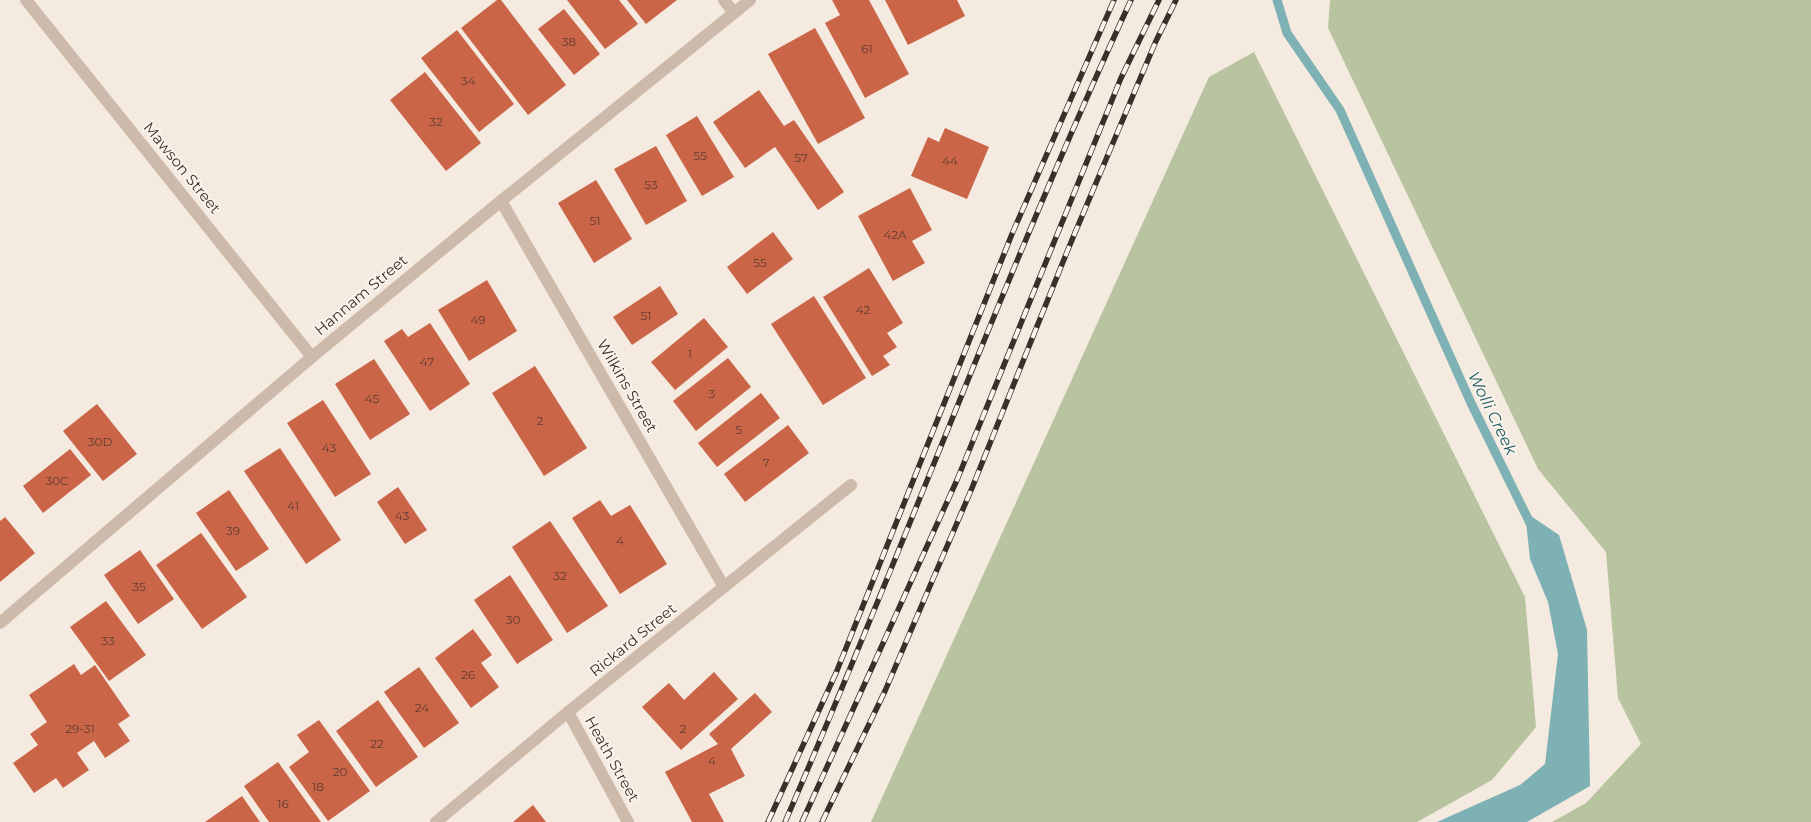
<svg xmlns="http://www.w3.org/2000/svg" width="1811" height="822" font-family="Montserrat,sans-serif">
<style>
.green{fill:#b8c49f}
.water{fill:#7db1b3}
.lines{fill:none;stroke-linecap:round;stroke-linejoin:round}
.stream{stroke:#7db1b3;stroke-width:9}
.building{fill:#ca6548}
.street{stroke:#cdbaab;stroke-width:12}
.rail-casing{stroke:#3b2f2a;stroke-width:5.5}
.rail{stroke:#fbf4ed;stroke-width:4;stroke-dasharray:11;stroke-linecap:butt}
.labels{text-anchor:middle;stroke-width:4;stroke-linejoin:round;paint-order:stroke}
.number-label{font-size:12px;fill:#5f3c32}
.street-label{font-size:15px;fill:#3b2f2a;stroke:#fbf4ed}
.water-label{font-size:16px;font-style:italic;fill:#1e5b5e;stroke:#fbf4ed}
</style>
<rect width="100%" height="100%" fill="#f4eae0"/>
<g class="green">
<path d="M1330 0H1811V822H1552L1586 803 1641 744 1618 698 1606 552 1538 469 1328 28Z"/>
<path d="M1254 52 1525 597 1536 727 1492 780 1417 822H871L1209 77Z"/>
</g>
<path class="water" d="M1525 512 1559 535 1587 630 1590 786 1527 822H1437L1520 785 1545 764 1558 654 1548 602 1530 559Z"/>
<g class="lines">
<path class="stream" d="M1277 0 1287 33 1340 110 1471 403 1530 523"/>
</g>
<g class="building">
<path d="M497 0H501L566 85 528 115 461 28Z"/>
<path d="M567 0H619L638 24 605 49Z"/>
<path d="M627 0H677L646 24Z"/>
<path d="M832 0H869L909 74 865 98 825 23 840 15Z"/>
<path d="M885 0H957L965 16 908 45Z"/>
<path d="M564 9 600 54 574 75 538 29Z"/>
<path d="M815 28 865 118 818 144 768 54Z"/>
<path d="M457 30 514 104 479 132 421 58Z"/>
<path d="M425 72 481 143 446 171 390 100Z"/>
<path d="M759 90 784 126 794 120 844 192 818 210 775 147 745 168 713 122Z"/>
<path d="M697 116 734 177 702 196 666 135Z"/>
<path d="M945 128 989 147 967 199 911 176 928 137 939 142Z"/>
<path d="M656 146 687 201 646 225 614 169Z"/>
<path d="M596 180 632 239 594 263 558 203Z"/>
<path d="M910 188 932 230 912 241 925 263 893 281 858 216Z"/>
<path d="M773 232 793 259 747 294 727 267Z"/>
<path d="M869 268 903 323 887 333 897 347 883 356 890 365 872 376 823 297Z"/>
<path d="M487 280 517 331 469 361 438 310Z"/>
<path d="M660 286 678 314 632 345 613 317Z"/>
<path d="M814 296 866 378 823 405 771 324Z"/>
<path d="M704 318 728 347 675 390 651 362Z"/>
<path d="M430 323 470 384 430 411 384 341 402 329 408 337Z"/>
<path d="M728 358 751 387 696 431 673 401Z"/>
<path d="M374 359 410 414 370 440 335 384Z"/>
<path d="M535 366 587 448 544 476 492 393Z"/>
<path d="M761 393 780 418 717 467 698 443Z"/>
<path d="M323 400 371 474 335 497 287 423Z"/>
<path d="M97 404 137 454 103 481 63 431Z"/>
<path d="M788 425 809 453 745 502 724 474Z"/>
<path d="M280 448 341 540 306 564 244 471Z"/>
<path d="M70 449 91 475 43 513 23 486Z"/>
<path d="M398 487 427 530 405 544 377 502Z"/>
<path d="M229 490 269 549 236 571 196 513Z"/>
<path d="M600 500 611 516 630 505 667 564 620 594 572 518Z"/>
<path d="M5 517 35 553 0 582V521Z"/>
<path d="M550 521 608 606 567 633 512 547Z"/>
<path d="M201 533 247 597 202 629 156 565Z"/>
<path d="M140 550 174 599 138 624 104 575Z"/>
<path d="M510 575 553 640 517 664 474 600Z"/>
<path d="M106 601 146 655 109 681 70 627Z"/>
<path d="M473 629 492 655 481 663 499 687 471 708 435 658Z"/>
<path d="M74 664 81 675 95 665 130 716 118 724 130 741 105 758 94 741 77 753 89 770 63 788 56 778 34 793 13 763 38 745 30 734 47 722 29 695Z"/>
<path d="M419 667 459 723 424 748 384 692Z"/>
<path d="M714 672 738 699 681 750 642 707 669 683 684 700Z"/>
<path d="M755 693 772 712 731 749 745 776 709 794 724 822H692L665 772 718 744 709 734Z"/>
<path d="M378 700 418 757 376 787 336 731Z"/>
<path d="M319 720 370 791 328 821 289 767 309 752 297 735Z"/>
<path d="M278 762 321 822H269L244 786Z"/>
<path d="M242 796 260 822H205Z"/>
<path d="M533 805 546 822H513Z"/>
</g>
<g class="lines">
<g class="street">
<path d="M26 0 312 357"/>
<path d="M724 0 734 13"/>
<path d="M501 201 724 587"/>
<path d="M0 623 312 357 501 201 750 0"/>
<path d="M568 712 628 822"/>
<path d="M436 822 568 712 851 485"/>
</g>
<g class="rail-casing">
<g id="rail">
<path d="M768 822 836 673 1012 234 1114 0"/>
<path d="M785 822C904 549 1006 270 1131 0"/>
<path d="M802 822 957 480 1121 78 1159 0"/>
<path d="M822 822 885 691 972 488 1069 247 1156 41 1176 0"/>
</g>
</g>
<use href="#rail" class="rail"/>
</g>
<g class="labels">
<g class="number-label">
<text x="569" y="46">38</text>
<text x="867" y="53">61</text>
<text x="468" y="85">34</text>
<text x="436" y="126">32</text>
<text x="700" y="160">55</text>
<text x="801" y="162">57</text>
<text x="950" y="165">44</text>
<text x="651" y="189">53</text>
<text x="595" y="225">51</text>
<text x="895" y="239">42A</text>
<text x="760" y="267">55</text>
<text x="863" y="314">42</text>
<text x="646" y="320">51</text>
<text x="478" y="324">49</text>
<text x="690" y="358">1</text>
<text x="427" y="366">47</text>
<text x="712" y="398">3</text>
<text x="372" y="403">45</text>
<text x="540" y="425">2</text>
<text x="739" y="434">5</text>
<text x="100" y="446">30D</text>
<text x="329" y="452">43</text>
<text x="766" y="467">7</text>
<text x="57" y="485">30C</text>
<text x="293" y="510">41</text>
<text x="402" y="520">43</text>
<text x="233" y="535">39</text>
<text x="620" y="545">4</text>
<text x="560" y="580">32</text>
<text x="139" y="591">35</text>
<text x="513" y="624">30</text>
<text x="108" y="645">33</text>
<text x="468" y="679">26</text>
<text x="422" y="712">24</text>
<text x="80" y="733">29-31</text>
<text x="683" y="733">2</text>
<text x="377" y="748">22</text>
<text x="712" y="765">4</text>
<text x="340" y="776">20</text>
<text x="318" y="791">18</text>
<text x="283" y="808">16</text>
</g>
<g class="street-label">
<text transform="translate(182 168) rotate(51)" y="5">Mawson Street</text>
<text transform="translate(361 295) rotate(-40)" y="5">Hannam Street</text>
<text transform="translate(627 386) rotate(60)" y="5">Wilkins Street</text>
<text transform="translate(633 640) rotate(-39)" y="5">Rickard Street</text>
<text transform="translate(612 759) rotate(61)" y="5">Heath Street</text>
</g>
<g class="water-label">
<text transform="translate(1493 413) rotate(64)" y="6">Wolli Creek</text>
</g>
</g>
</svg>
